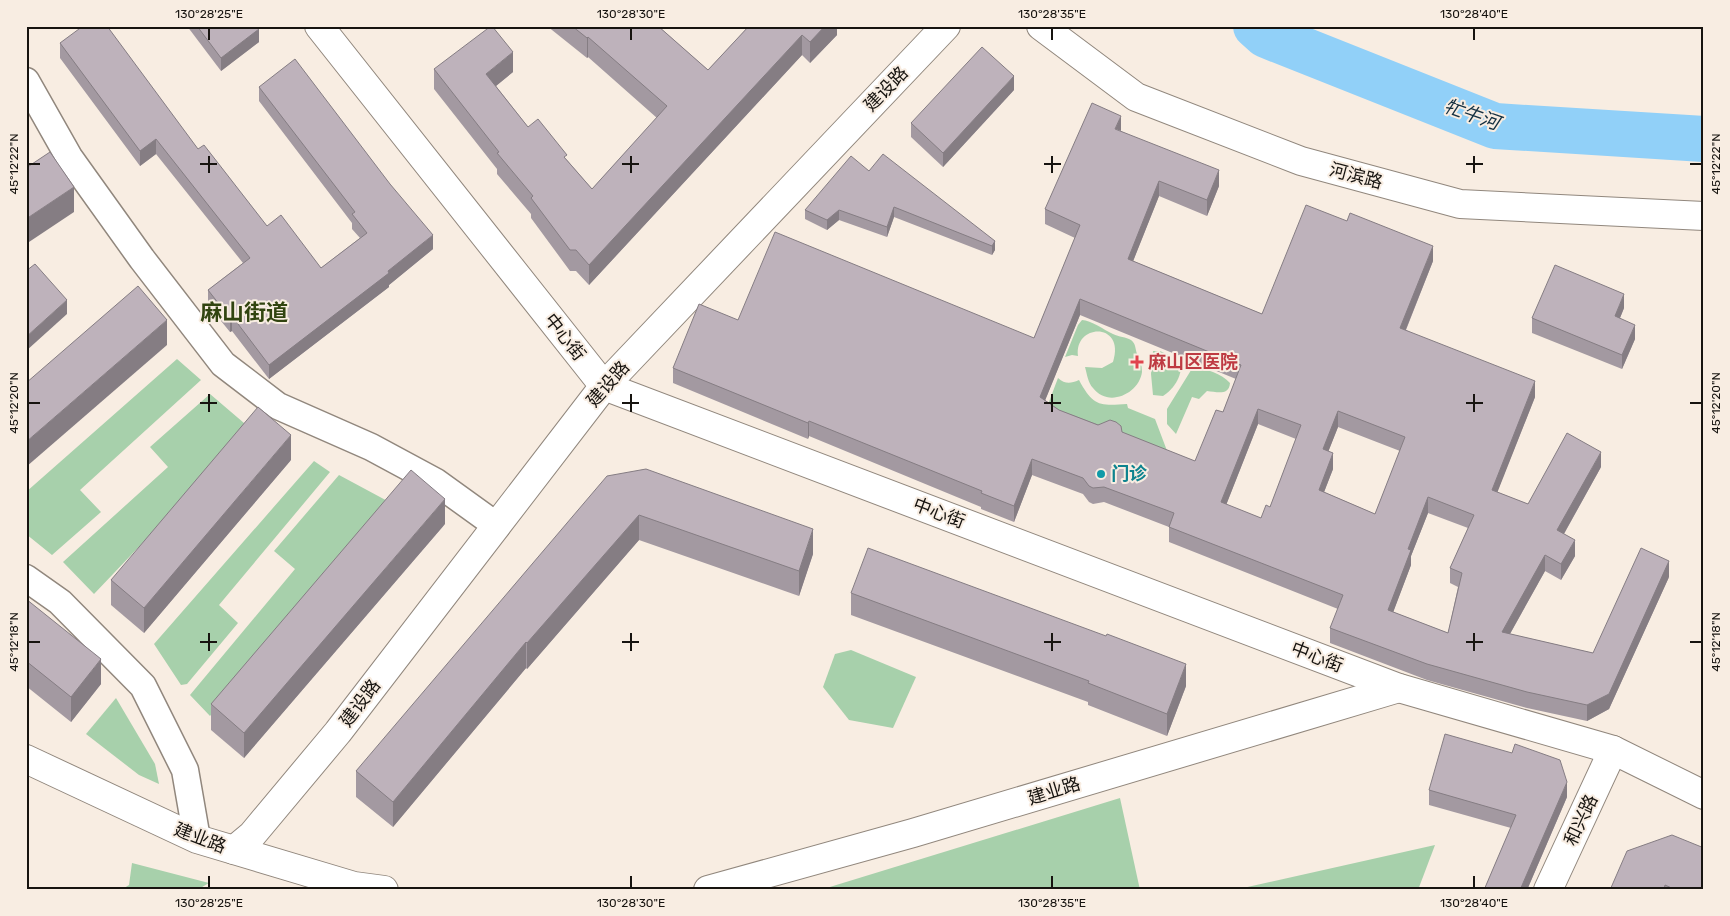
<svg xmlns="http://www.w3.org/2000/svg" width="1730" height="916" font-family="Rubik,'Noto Sans SC',sans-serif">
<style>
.green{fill:#a7d0ab}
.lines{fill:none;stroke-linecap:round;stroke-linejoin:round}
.river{stroke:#91d0f8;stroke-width:46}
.minor-casing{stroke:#91877d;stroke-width:29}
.tertiary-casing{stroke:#91877d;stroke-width:30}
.secondary-casing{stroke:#91877d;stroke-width:30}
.minor{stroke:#fff;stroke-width:26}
.tertiary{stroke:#fff;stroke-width:28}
.secondary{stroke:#fff;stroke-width:28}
.wall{fill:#a399a1;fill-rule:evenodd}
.shaded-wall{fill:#857d83}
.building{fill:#beb2bb;stroke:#857d83;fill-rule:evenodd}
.ticks{fill:none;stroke:#171410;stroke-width:2}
.health-dot{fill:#e0444e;stroke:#f8ede2;stroke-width:2}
.culture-dot{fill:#0f9aa8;stroke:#f8ede2;stroke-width:2}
.labels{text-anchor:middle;stroke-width:4;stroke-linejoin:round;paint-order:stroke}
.street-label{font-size:18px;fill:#171410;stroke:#f8ede2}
.health-label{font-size:18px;font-weight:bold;fill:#be3a42;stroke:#f8ede2;text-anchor:start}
.culture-label{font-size:18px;font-weight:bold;fill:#0d838f;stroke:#f8ede2;text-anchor:start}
.water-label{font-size:19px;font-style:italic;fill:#132f40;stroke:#f8ede2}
.district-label{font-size:22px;font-weight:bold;fill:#314410;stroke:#f8ede2}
.neatline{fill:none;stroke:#171410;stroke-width:2}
.ticks-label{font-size:12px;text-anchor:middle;fill:#171410}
</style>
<rect width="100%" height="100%" fill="#f8ede2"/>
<g class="green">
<path d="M1082 320C1091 320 1104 330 1113 334 1119 337 1126 337 1131 340 1136 344 1135 348 1137 354 1140 360 1142 365 1142 372 1139 394 1108 408 1093 388 1088 383 1087 374 1085 367L1102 368 1113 362C1126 322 1074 323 1078 356L1072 355 1065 357 1078 325Z"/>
<path d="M1153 351H1160L1179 360C1185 373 1174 389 1163 396L1153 395 1151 374Z"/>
<path d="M177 359 201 380 80 490 101 512 52 555 26 534V492Z"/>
<path d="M1193 367C1205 368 1222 374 1230 383 1229 396 1217 392 1207 391L1199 399 1192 397 1176 434 1167 424V409Z"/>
<path d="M1058 378C1065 384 1070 384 1079 380 1093 406 1099 406 1127 404L1128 408 1155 419 1169 456 1044 415Z"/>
<path d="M210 394 251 429 94 594 63 562 168 467 150 447Z"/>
<path d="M314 461 330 472 219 605 238 623 187 684 181 685 154 644Z"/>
<path d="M339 475 393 504 210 716 190 695 295 569 274 551Z"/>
<path d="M851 650 916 677 893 728 849 720 823 687 835 654Z"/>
<path d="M116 698 155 764 159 784 139 775 86 734Z"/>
<path d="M1120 798 1140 890H820Z"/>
<path d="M1435 845 1418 890H1234Z"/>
<path d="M132 863 209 883 197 890H121L129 885Z"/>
</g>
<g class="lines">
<path class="river" d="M1256 26 1266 35 1495 126 1704 139"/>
<g class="minor-casing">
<g id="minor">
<path d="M26 81 69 157 142 259 223 364 278 406 371 447 436 482 497 526"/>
<path d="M26 578 60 602 143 686 185 770 197 839"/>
</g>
</g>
<g class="tertiary-casing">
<g id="tertiary">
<path d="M26 759 197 839 354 886 384 890"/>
<path d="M234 850 252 835 338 732 604 386 1399 688 1613 750 1704 795"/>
<path d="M708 890 913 833 1399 688"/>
<path d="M1548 890 1613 750"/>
</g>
</g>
<g class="secondary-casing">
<g id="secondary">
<path d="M319 26 604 386 946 26"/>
<path d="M1041 26 1136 97 1301 161 1460 204 1704 216"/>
</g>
</g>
<use href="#minor" class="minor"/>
<use href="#tertiary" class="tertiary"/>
<use href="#secondary" class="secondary"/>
</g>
<g class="wall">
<path d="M187 26H257L259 42 221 71Z"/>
<path d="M547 26H658L708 70 749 26H837V35L810 63 802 55 589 285 576 271H570L531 218V214L497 174V169L434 89V69L513 72 496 86 528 127 567 160 592 189 657 118 588 57 587 58Z"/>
<path d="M60 43 198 149 267 226 321 268 360 238 352 229V223L259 101V87L433 249 389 285V287L269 379 232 331 230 332 208 305V290L243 263 156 154 140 166 60 58Z"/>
<path d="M1014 90 943 167 911 137V123Z"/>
<path d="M1121 131 1219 186 1207 216 1159 196 1133 261 1262 314 1433 261 1406 330 1535 397 1497 492 1528 504 1601 467 1564 534 1575 556 1561 580 1545 571 1510 634 1593 653 1669 577 1609 709 1587 721 1527 708 1427 680 1330 643V628L1338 609 1169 542V527L1104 502 1093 504 1089 502 1083 494 1032 475 1014 522 981 509V507L809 436 808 439 673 383V368L738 320 1034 338 1075 238 1045 224V209ZM1080 315 1236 379 1223 412 1195 461 1059 410 1045 400ZM1258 424 1296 439 1270 507 1261 518 1226 505ZM1338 427 1400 451 1375 514 1324 492 1333 469 1328 452ZM1428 513 1468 528 1450 568V583L1458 587 1448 633 1393 612 1411 565V556Z"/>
<path d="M869 171 995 241V250L992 255 894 217 887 237 839 220 827 230 805 219V210Z"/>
<path d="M1624 308 1620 318 1635 339 1622 369 1532 333V318Z"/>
<path d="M291 460 144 633 111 605V580Z"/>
<path d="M646 469 813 554 799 596 639 540 527 669 526 668 393 827 356 797V771Z"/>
<path d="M445 524 244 758 211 730V704Z"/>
<path d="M851 593 1186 686 1167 736 1088 705V702L851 615Z"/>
<path d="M26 599 101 684 71 722 26 686Z"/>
<path d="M1429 790 1567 797 1527 890H1484L1511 828 1429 805Z"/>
<path d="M1704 848V890H1610Z"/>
</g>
<g class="shaded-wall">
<path d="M825 26H837V35L810 63V42Z"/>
<path d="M259 29V42L221 71V58Z"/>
<path d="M802 35V55L589 285V265Z"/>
<path d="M588 37V57L587 58V38Z"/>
<path d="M513 52V72L486 94V74Z"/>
<path d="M1014 76V90L943 167V153Z"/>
<path d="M1121 116V131L1115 129Z"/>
<path d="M156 139V154L140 166V151Z"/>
<path d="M1219 170V186L1207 216V200Z"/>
<path d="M1159 181V196L1128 274V259Z"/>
<path d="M74 187V212L26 244V219Z"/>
<path d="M894 207V217L887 237V227Z"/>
<path d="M839 210V220L827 230V220Z"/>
<path d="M433 235V249L389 285V287L269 379V365L388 271Z"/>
<path d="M995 241V250L992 255V246Z"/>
<path d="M1433 246V261L1400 344V328Z"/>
<path d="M1624 294V308L1615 330V316Z"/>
<path d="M1080 299V315L1040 413V397Z"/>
<path d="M67 300V314L26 351V337Z"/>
<path d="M232 316V331L230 332V318Z"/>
<path d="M167 320V345L26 467V442Z"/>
<path d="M1635 325V339L1622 369V355Z"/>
<path d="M1535 381V397L1492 506V490Z"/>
<path d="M1258 409V424L1221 518V502Z"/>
<path d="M1338 411V427L1323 465V449Z"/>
<path d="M809 421V436L808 439V423Z"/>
<path d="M291 435V460L144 633V608Z"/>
<path d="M1601 452V467L1557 546V530Z"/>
<path d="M1333 453V469L1319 505V490Z"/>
<path d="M1032 459V475L1014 522V506Z"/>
<path d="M1428 497V513L1411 556V565L1388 626V610L1408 549Z"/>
<path d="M445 499V524L244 758V733Z"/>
<path d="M639 515V540L527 669V643Z"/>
<path d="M813 529V554L799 596V571Z"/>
<path d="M1575 540V556L1561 580V564Z"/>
<path d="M1545 555V571L1502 648V632Z"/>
<path d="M1669 561V577L1609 709 1587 721V705Z"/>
<path d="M526 642V668L393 827V802Z"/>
<path d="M101 659V684L71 722V697Z"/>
<path d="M1186 664V686L1167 736V714Z"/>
<path d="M1567 782V797L1527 890H1520Z"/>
</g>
<g class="building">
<path d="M83 26H107L198 149 204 145 267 226 281 215 321 268 367 233 352 214 355 212 259 87 295 59 390 184 433 235 388 271 389 273 269 365 232 316 230 318 208 290 250 258 156 139 140 151 60 43Z"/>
<path d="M197 26H257L259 29 221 58Z"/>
<path d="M491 26H492L513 52 486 74 528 127 538 119 567 155 564 157 592 189 667 106 588 37 587 38 572 26H658L708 70 749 26H825L810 42 802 35 589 265 576 250H570L531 198 533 196 497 153 499 152 434 69Z"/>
<path d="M982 47 1014 76 943 153 911 123Z"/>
<path d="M1092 103 1121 116 1115 129 1219 170 1207 200 1159 181 1128 259 1262 314 1306 205 1347 221 1350 213 1433 246 1400 328 1535 381 1492 490 1528 504 1567 433 1601 452 1557 530 1575 540 1561 564 1545 555 1502 632 1593 653 1641 548 1669 561 1609 694 1587 705 1527 692 1427 664 1330 628 1343 595 1169 527 1174 513 1104 487 1093 488 1089 486 1083 478 1032 459 1014 506 981 493 982 491 809 421 808 423 673 368 699 304 738 320 775 232 1034 338 1080 225 1045 209ZM1080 299 1241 365 1223 412 1216 410 1195 461 1122 432 1121 426 1116 422 1110 420 1098 425 1059 410 1040 397ZM1258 409 1301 425 1270 507 1266 505 1261 518 1221 502ZM1338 411 1405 437 1375 514 1319 490 1333 453 1323 449ZM1428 497 1474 515 1450 568 1462 573 1448 633 1388 610 1411 550 1408 549Z"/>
<path d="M50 152 74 187 26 219V168Z"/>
<path d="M883 154 995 241 992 246 894 207 887 227 839 210 827 220 805 210 851 156 869 171Z"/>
<path d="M35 264 67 300 26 337V271Z"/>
<path d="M1555 265 1624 294 1615 316 1635 325 1622 355 1532 318Z"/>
<path d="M138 286 167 320 26 442V383Z"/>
<path d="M258 407 291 435 144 608 111 580Z"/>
<path d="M646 469 813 529 799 571 639 515 527 643 526 642 393 802 356 771 607 476Z"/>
<path d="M411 470 445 499 244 733 211 704Z"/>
<path d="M868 548 1106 636 1107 634 1186 664 1167 714 1088 683 1089 681 851 593Z"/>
<path d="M26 599 101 659 71 697 26 661Z"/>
<path d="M1445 734 1512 753 1515 744 1560 760 1567 782 1520 890H1484L1516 815 1429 790Z"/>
<path d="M1672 835 1704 848V890H1676L1665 885 1664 890H1610L1627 851Z"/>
</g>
<path class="ticks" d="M209 28V40M631 28V40M1052 28V40M1474 28V40M209 156V173M631 156V173M1052 156V173M1474 156V173M28 164H40M200 164H217M622 164H639M1044 164H1061M1466 164H1483M1690 164H1702M209 394V412M631 394V412M1052 394V412M1474 394V412M28 403H40M200 403H217M622 403H639M1044 403H1061M1466 403H1483M1690 403H1702M209 633V651M631 633V651M1052 633V651M1474 633V651M28 642H40M200 642H217M622 642H639M1044 642H1061M1466 642H1483M1690 642H1702M209 876V888M631 876V888M1052 876V888M1474 876V888"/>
<path class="health-dot" d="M1134.5 354.5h5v5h5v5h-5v5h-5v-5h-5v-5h5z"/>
<circle class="culture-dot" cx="1101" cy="474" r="5"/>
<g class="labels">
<g class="street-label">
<text transform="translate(886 89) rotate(-46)" y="6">建设路</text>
<text transform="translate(1356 176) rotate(15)" y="6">河滨路</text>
<text transform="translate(565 337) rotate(52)" y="6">中心街</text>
<text transform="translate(608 384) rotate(-49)" y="6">建设路</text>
<text transform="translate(939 513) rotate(21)" y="6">中心街</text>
<text transform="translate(1317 657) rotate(21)" y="6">中心街</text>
<text transform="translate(360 703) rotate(-53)" y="6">建设路</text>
<text transform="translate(1054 791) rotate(-17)" y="6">建业路</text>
<text transform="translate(1581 820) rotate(-65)" y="6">和兴路</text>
<text transform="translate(200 838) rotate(21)" y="6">建业路</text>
</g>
<g class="health-label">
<text x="1148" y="368">麻山区医院</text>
</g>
<g class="culture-label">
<text x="1111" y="480">门诊</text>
</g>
<g class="water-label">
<text transform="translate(1472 114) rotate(19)" y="7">牤牛河</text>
</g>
<g class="district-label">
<text x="244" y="320">麻山街道</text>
</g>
</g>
<rect width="1730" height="916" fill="none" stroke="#f8ede2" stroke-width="55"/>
<rect x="28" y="28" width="1674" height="860" class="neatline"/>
<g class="ticks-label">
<text x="209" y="18">130°28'25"E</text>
<text x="631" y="18">130°28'30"E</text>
<text x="1052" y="18">130°28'35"E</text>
<text x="1474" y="18">130°28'40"E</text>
<text transform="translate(14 164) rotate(-90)" y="4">45°12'22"N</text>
<text transform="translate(1716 164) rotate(-90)" y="4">45°12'22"N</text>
<text transform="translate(14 403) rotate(-90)" y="4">45°12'20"N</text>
<text transform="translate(1716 403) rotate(-90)" y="4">45°12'20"N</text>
<text transform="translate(14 642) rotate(-90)" y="4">45°12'18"N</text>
<text transform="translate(1716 642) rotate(-90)" y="4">45°12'18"N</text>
<text x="209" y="907">130°28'25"E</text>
<text x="631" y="907">130°28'30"E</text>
<text x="1052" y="907">130°28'35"E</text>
<text x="1474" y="907">130°28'40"E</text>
</g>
</svg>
